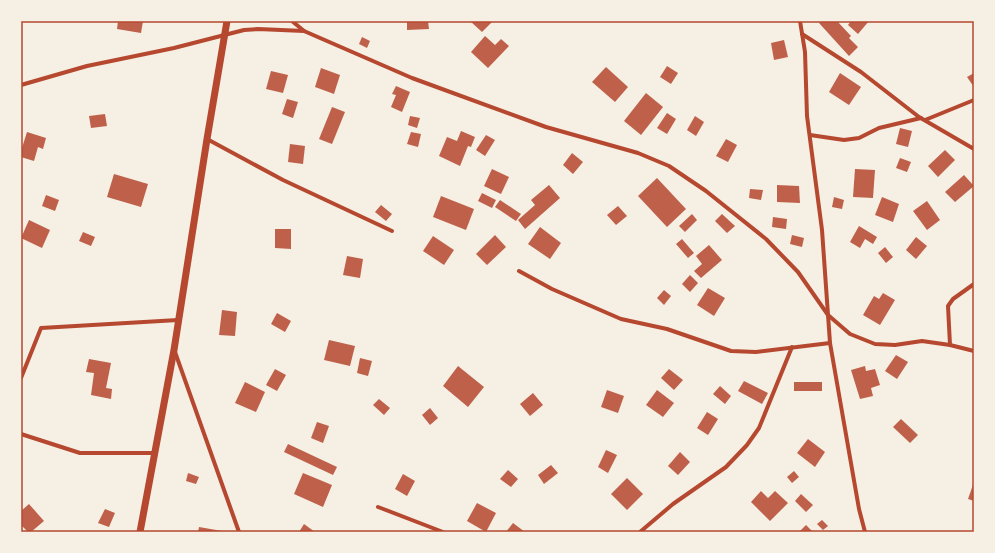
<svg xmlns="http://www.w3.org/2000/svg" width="995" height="553" font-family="Merriweather,serif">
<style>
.building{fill:#bf614a}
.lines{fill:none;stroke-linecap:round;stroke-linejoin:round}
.minor{stroke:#b5482f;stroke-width:4}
.tertiary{stroke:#b5482f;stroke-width:7}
.neatline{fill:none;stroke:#b5482f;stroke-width:1.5}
</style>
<rect width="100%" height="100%" fill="#f6efe4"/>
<g class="building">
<path d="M118 21H143L141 33 117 29Z"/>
<path d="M407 21H428L429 29 407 30Z"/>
<path d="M470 21H493L482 32Z"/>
<path d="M821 21H837L851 36 849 38 858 47 849 56 819 23Z"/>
<path d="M851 21H869L858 34 848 25Z"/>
<path d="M485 36 495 45 501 39 509 46 488 68 471 52Z"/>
<path d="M362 37 370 41 367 48 359 44Z"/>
<path d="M784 40 788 57 774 60 771 43Z"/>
<path d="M667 66 678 73 671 84 660 77Z"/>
<path d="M606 67 628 87 615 102 592 82Z"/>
<path d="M321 68 340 75 334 94 315 87Z"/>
<path d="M271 71 288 75 283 93 266 89Z"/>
<path d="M840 73 861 87 849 105 829 92Z"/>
<path d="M974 73V87L967 77Z"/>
<path d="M396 86 410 92 402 112 391 107 396 95 392 94Z"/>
<path d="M646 93 663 107 641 135 624 121Z"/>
<path d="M287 99 298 102 293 118 282 114Z"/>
<path d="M332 107 345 112 332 144 319 139Z"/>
<path d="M667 113 676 119 667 134 657 128Z"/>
<path d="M105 114 107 126 91 128 89 116Z"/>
<path d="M410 116 420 118 417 128 408 125Z"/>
<path d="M695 116 704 122 696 136 687 130Z"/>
<path d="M900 128 912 131 908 147 896 144Z"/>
<path d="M461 131 475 137 471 147 468 146 460 166 439 156 447 137 457 141Z"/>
<path d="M27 132 46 138 43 149 38 147 34 161 21 157V151Z"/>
<path d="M411 132 421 134 418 147 407 144Z"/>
<path d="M486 135 495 140 485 156 476 150Z"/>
<path d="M726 139 737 145 728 162 716 156Z"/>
<path d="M290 144 305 146 303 164 288 162Z"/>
<path d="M945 150 955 160 938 177 928 166Z"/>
<path d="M572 153 583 162 573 174 563 165Z"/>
<path d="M900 158 911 162 907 172 896 168Z"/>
<path d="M492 169 509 177 501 194 484 186Z"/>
<path d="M855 169 875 170 873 198 853 197Z"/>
<path d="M114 174 148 184 141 207 107 197Z"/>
<path d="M964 175 974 186 955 202 945 192Z"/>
<path d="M657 178 686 209 667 227 638 196Z"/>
<path d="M549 185 560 198 525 229 518 220 535 205 531 200Z"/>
<path d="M777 185 799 186 800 203 777 202Z"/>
<path d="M750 189 763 190 761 200 749 198Z"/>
<path d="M482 193 496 200 492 208 478 201Z"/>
<path d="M46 195 59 200 55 211 42 206Z"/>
<path d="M441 196 474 209 466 230 433 217Z"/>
<path d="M834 197 844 200 842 209 832 207Z"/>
<path d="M882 197 899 204 893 222 875 215Z"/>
<path d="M500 200 521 214 516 221 495 207Z"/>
<path d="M927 201 940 220 927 230 913 211Z"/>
<path d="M381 205 392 214 386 221 375 212Z"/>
<path d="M618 206 627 216 616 225 607 215Z"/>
<path d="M692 214 697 220 685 232 679 226Z"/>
<path d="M722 214 735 226 727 233 715 221Z"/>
<path d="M773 217 787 219 786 229 772 227Z"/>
<path d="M29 220 50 230 42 248 21 238Z"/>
<path d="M859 226 877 237 873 244 865 239 860 248 850 242Z"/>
<path d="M540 227 561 243 550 259 528 244Z"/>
<path d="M275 229H291V249L275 248Z"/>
<path d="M83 232 95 237 91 246 79 241Z"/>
<path d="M495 235 506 247 487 265 476 254Z"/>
<path d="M792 235 804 238 802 247 790 244Z"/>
<path d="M433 236 454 250 444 265 423 251Z"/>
<path d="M916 237 927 246 916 259 906 250Z"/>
<path d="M682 239 694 253 688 258 676 244Z"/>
<path d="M709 245 722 260 701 278 694 271 702 264 696 256Z"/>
<path d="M885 247 893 257 886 263 878 253Z"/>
<path d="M347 256 363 259 360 278 343 275Z"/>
<path d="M690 275 698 283 690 292 682 284Z"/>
<path d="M708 288 725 298 714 316 697 305Z"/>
<path d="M664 290 671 296 664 305 657 298Z"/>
<path d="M883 293 895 300 880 325 863 315 874 296 879 299Z"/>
<path d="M222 310 237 312 235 336 219 335Z"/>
<path d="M277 313 291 321 285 332 271 324Z"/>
<path d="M329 340 355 346 350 366 324 360Z"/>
<path d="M896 355 908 362 897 379 885 371Z"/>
<path d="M360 358 372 361 368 376 357 373Z"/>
<path d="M89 359 111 363 106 388 112 389 111 399 91 395 94 373 86 372Z"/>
<path d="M458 366 484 387 468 407 443 386Z"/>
<path d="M865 366 866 371 875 369 880 385 871 388 873 396 860 399 851 370Z"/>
<path d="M275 369 286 375 277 391 266 385Z"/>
<path d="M669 369 683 380 674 390 661 378Z"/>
<path d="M744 381 768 393 762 404 738 391Z"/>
<path d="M245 382 265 392 256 412 235 403Z"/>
<rect x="794" y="382" width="28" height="9"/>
<path d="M720 386 731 396 725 404 713 394Z"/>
<path d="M607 390 624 396 618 413 601 407Z"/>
<path d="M657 390 674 403 663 417 646 405Z"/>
<path d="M533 393 543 405 530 416 520 404Z"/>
<path d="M379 399 390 408 384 415 373 405Z"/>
<path d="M430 408 438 418 430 425 422 415Z"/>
<path d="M707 412 718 419 708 435 697 428Z"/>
<path d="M901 419 918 435 910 443 893 427Z"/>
<path d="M317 422 329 426 323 443 311 438Z"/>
<path d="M808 439 825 452 815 467 797 453Z"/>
<path d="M288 444 337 467 333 475 284 452Z"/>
<path d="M606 450 617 455 608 473 598 467Z"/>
<path d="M680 452 690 462 678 475 668 466Z"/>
<path d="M551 465 558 473 544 484 538 475Z"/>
<path d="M508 470 518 479 511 487 500 479Z"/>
<path d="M794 471 799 477 792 483 787 477Z"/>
<path d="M188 473 199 477 196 484 186 481Z"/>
<path d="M303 473 332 485 323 507 294 494Z"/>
<path d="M403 474 415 481 407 496 395 489Z"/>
<path d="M627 478 643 494 627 510 611 494Z"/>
<path d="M974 482V501L968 499Z"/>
<path d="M761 491 768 498 775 491 788 503 770 521 751 502Z"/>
<path d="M801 494 813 505 806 512 795 501Z"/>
<path d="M477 503 496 513 486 532 467 521Z"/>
<path d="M29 504 44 521 31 532H28L21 525V511Z"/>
<path d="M105 509 115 513 109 527 98 523Z"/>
<path d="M822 520 828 526 823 530 817 524Z"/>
<path d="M513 523 525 532H506Z"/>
<path d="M304 524 315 532H299Z"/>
<path d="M806 525 813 532H799Z"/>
<path d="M199 527 222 531V532H198Z"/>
</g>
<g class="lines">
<g class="minor">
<path d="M292 21 304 31 412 78 546 127 638 153 669 166 706 191 766 239 798 272 828 315 850 334 875 344 895 345 922 341 950 345 974 351"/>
<path d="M800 21 805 52 807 116 822 230 830 343 859 509 865 532"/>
<path d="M802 34 861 72 919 117 974 149"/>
<path d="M21 85 87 66 174 48 244 30 258 29 304 31"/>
<path d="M925 120 974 100"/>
<path d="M810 135 844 140 859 138 879 128 921 118"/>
<path d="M207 139 283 180 392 231"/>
<path d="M519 271 552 289 621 319 667 329 731 351 756 352 830 343"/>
<path d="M950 345 948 306 953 299 974 284"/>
<path d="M175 352 239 532"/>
<path d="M21 378 41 328 178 320"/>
<path d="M21 434 80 453H155"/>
<path d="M378 507 443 532"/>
<path d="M640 532 673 504 726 467 747 445 759 428 792 347"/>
</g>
<path class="tertiary" d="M140 532 174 350 207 139 227 21"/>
</g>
<rect width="995" height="553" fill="none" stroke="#f6efe4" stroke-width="44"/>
<rect x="22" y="22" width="951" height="509" class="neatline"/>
</svg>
